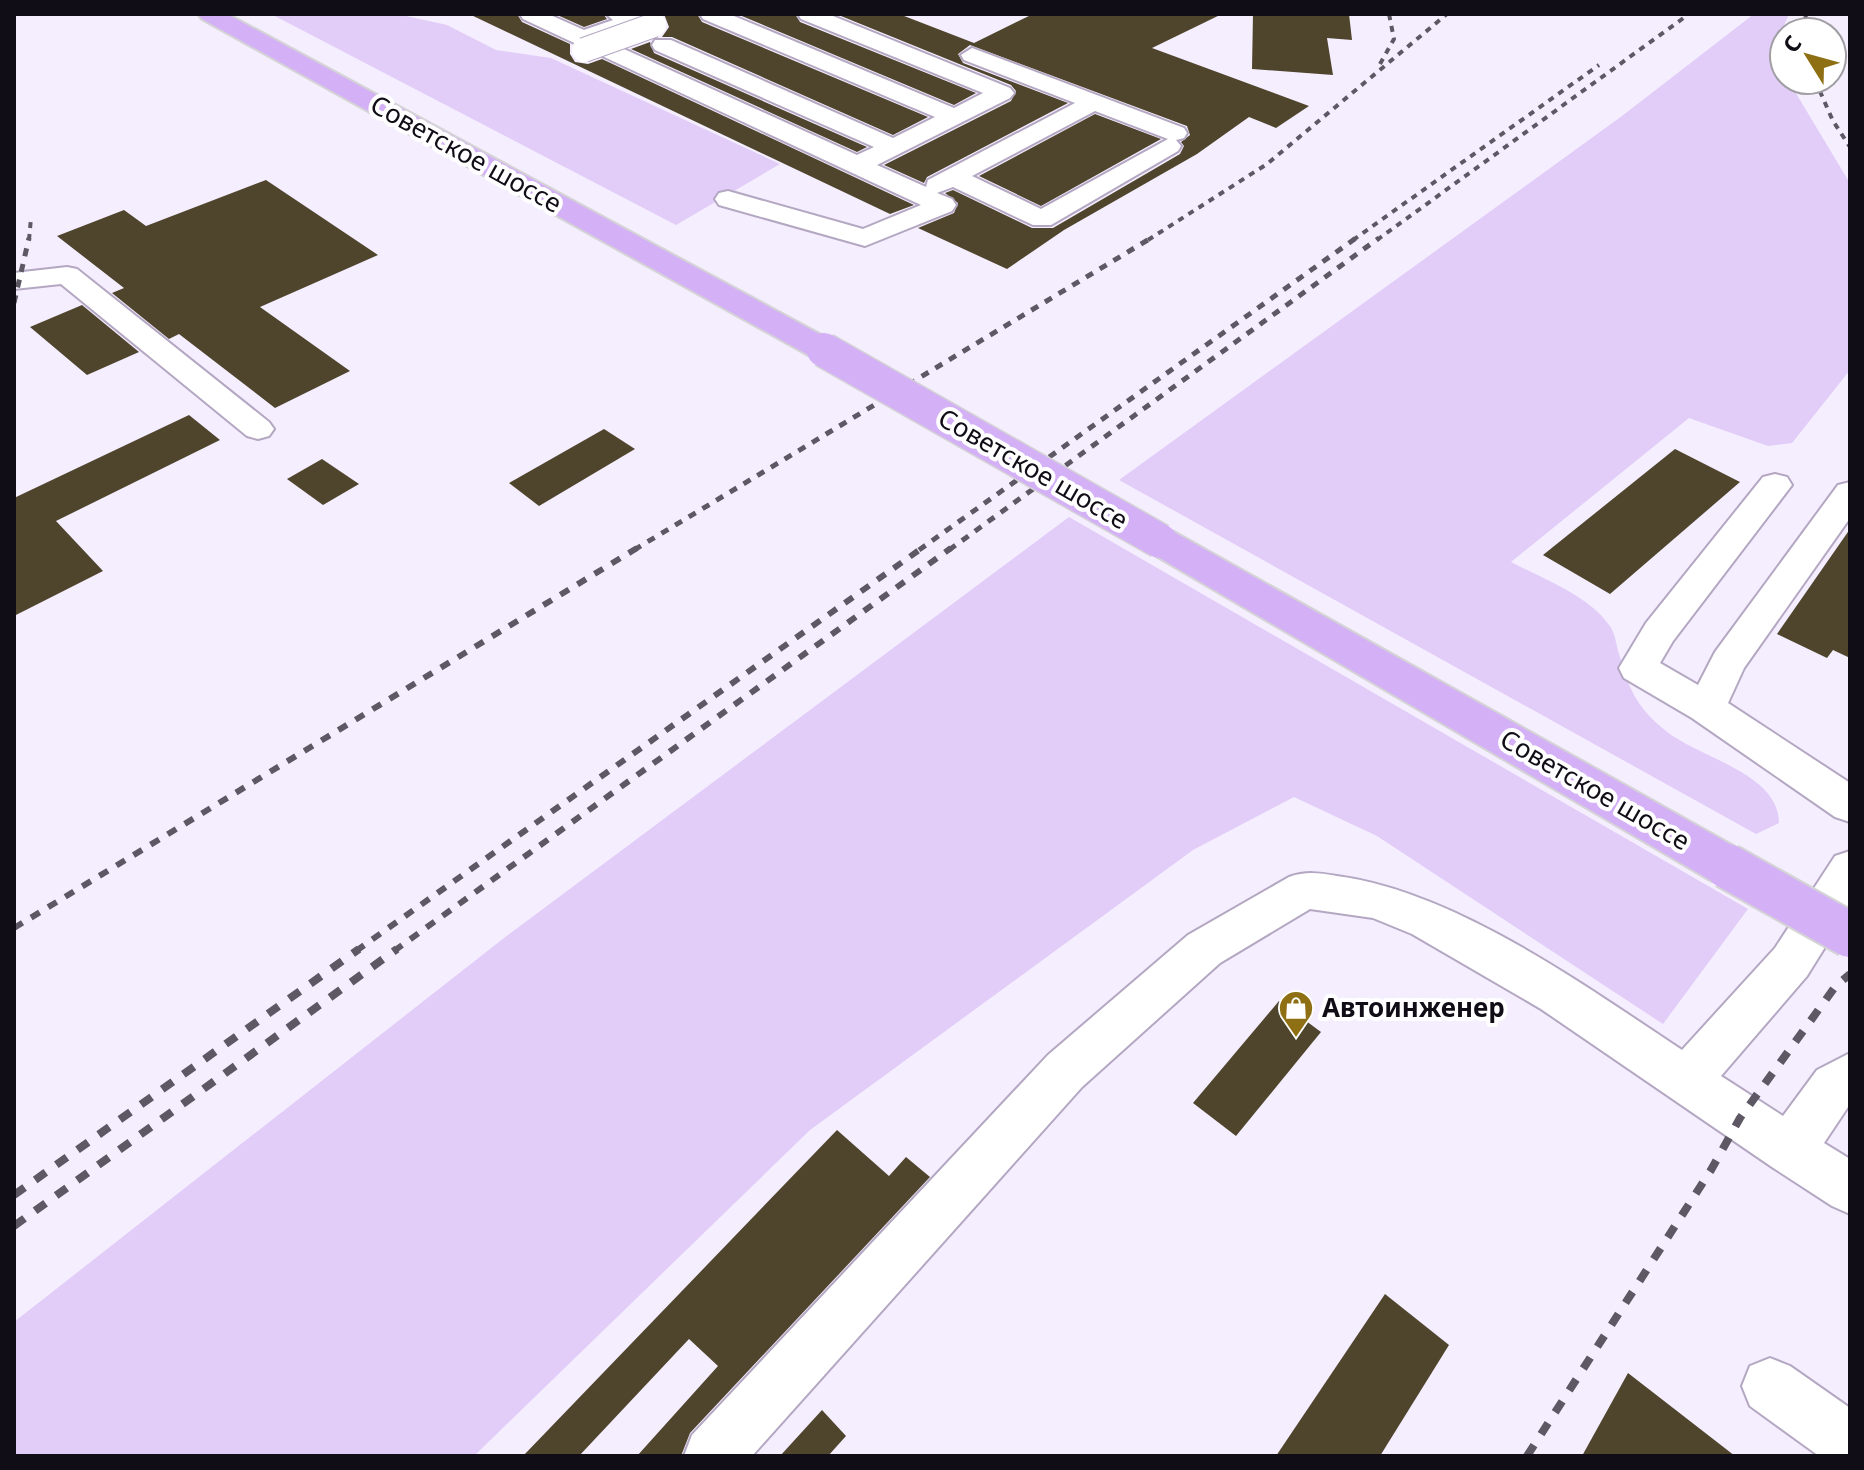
<svg xmlns="http://www.w3.org/2000/svg" width="1864" height="1470" font-family="'Noto Sans',sans-serif">
<style>
.green{fill:#e1cdf8}
.building{fill:#4f452d}
.lines{fill:none;stroke-linecap:round;stroke-linejoin:round}
.minor-casing{stroke:#b4a7c2;stroke-width:4}
.major-casing{stroke:#d4d3d5;stroke-width:4}
.minor{fill:#fff;fill-rule:evenodd}
.major{fill:#d4b0f6;fill-rule:evenodd}
.rail-far3{stroke:#5d5863;stroke-width:4;stroke-dasharray:6 6;stroke-linecap:butt}
.rail-far2{stroke:#5d5863;stroke-width:5;stroke-dasharray:8 8;stroke-linecap:butt}
.rail-far1{stroke:#5d5863;stroke-width:6;stroke-dasharray:10 10;stroke-linecap:butt}
.rail{stroke:#5d5863;stroke-width:8;stroke-dasharray:13 13;stroke-linecap:butt}
.minor-bridge-casing{stroke:#b4a7c2;stroke-width:26;stroke-linecap:butt}
.major-bridge-far1-casing{stroke:#d4d3d5;stroke-width:37;stroke-linecap:butt}
.major-bridge-casing{stroke:#d4d3d5;stroke-width:48;stroke-linecap:butt}
.minor-bridge{stroke:#fff;stroke-width:24}
.major-bridge-far1{stroke:#d4b0f6;stroke-width:34}
.major-bridge{stroke:#d4b0f6;stroke-width:44}
.labels{text-anchor:middle;stroke-width:8;stroke-linejoin:round;paint-order:stroke}
.street-label{font-size:26px;fill:#110d16;stroke:#fff}
.poi-label{font-size:26px;font-weight:bold;fill:#110d16;stroke:#fff;text-anchor:start}
</style>
<rect width="100%" height="100%" fill="#f5eeff"/>
<g class="green">
<path d="M271 14H397L447 25 496 50 551 58 780 164 676 225Z"/>
<path d="M1754 14H1789L1772 53 1784 73V80H1788L1848 180 1850 193 1848 267 1850 370 1792 443 1768 446 1689 418 1511 562C1543 579 1588 595 1609 625 1615 632 1616 644 1619 654 1629 689 1636 707 1666 731 1699 758 1779 773 1779 823L1756 834 1119 480 1622 116Z"/>
<path d="M1069 517 1748 909 1663 1024 1377 836 1294 797 1193 850 810 1130 474 1456H14V1322L504 938Z"/>
</g>
<g class="building">
<path d="M469 14H517L522 22 570 44V54L575 62 588 64 602 59 914 205 890 214Z"/>
<path d="M555 14H603L607 19 584 27Z"/>
<path d="M664 14H697L702 22 928 117 893 135 672 37H662L669 27Z"/>
<path d="M737 14H795L800 22 976 93 954 105Z"/>
<path d="M836 14H899L974 43 1033 14H1222L1152 48 1309 106 1276 128 1249 117 1197 154 1064 230 1007 269 918 228 954 213 958 203 945 193 953 190 1032 228H1053L1180 154 1184 146 1181 142 1190 135 1187 126 970 45 958 54 963 63 1068 103 927 177 924 183 884 165 1011 101 1016 91 1011 85Z"/>
<path d="M1253 14H1349L1352 40 1327 38 1333 75 1252 69Z"/>
<path d="M650 42 654 53 867 147 857 152 631 49Z"/>
<path d="M1095 114 1161 139 1041 206 979 176Z"/>
<path d="M266 180 378 255 260 307 350 371 275 408 179 334 169 339 112 293 124 288 57 236 124 210 146 226Z"/>
<path d="M82 305 139 352 87 375 30 327Z"/>
<path d="M189 415 220 440 56 521 103 571 14 616V498Z"/>
<path d="M604 429 635 449 539 506 509 483Z"/>
<path d="M1675 449 1740 482 1610 594 1543 555Z"/>
<path d="M322 459 359 484 323 505 287 479Z"/>
<path d="M1850 529V658L1833 650 1827 658 1777 634Z"/>
<path d="M1279 1001 1321 1032 1236 1136 1193 1103Z"/>
<path d="M837 1130 889 1176 906 1157 930 1177 690 1433 681 1456H637L718 1366 689 1339 579 1456H523Z"/>
<path d="M1385 1294 1449 1345 1380 1456H1276Z"/>
<path d="M1628 1373 1735 1456H1582Z"/>
<path d="M822 1410 846 1436 828 1456H780Z"/>
</g>
<g class="lines">
<g class="minor-casing">
<g id="minor">
<path d="M520 14H548L584 30 613 20 606 14 640 15 643 20 640 25 602 39 857 155 874 147 655 50 652 45 655 40H671L893 138 935 117 703 19 700 14H729L954 108 983 93 801 19 798 14H828L1010 88 1014 93 1010 98 877 165 926 187 928 180 1075 103 964 60 961 55 972 48 1184 128 1187 133 1184 138 1176 140 1181 146 1178 151 1051 225H1033L953 187 937 193 952 199 956 205 952 211 865 246 719 205 715 199 719 193 728 191 863 229 921 205 523 19ZM1095 111 1168 139 1041 209 972 176Z"/>
<path d="M67 267 77 269 269 422 274 429 269 436 258 439 247 436 61 284 14 289V273Z"/>
<path d="M1775 474 1787 477 1792 485 1673 641 1660 663 1698 685 1715 652 1838 485 1850 482V518L1744 668 1728 703 1850 783V822L1835 817 1692 718 1624 678 1619 668 1646 623 1763 477Z"/>
<path d="M1850 851V907L1807 976 1721 1076 1783 1116 1817 1070 1850 1053V1104L1824 1143 1850 1159V1214L1832 1206 1772 1167 1541 1009 1412 934 1373 918 1310 909 1220 963 1082 1087 752 1456H684L692 1435 1048 1055 1188 935 1289 877C1306 871 1319 873 1337 876 1456 892 1582 984 1682 1050L1775 948 1835 856Z"/>
<path d="M1770 1358 1790 1366 1850 1408V1456H1819L1750 1406 1742 1386 1750 1366Z"/>
</g>
</g>
<g class="major-casing">
<g id="major">
<path d="M198 14H227L836 343 841 350 836 357 824 360 812 357 202 19Z"/>
<path d="M1160 528 1174 532 1744 852 1751 866 1744 880 1727 886 1710 880 1146 550 1141 541 1146 532Z"/>
</g>
</g>
<use href="#minor" class="minor"/>
<use href="#major" class="major"/>
<g class="rail-far3">
<path d="M1804 32 1806 14"/>
<path d="M1380 64 1394 39 1389 14"/>
<path d="M1815 80 1833 121 1850 147"/>
<path d="M29 240 31 218"/>
<path d="M1148 240 1267 164 1447 14"/>
<path d="M1353 240 1599 65"/>
<path d="M1377 240 1689 14"/>
</g>
<g class="rail-far2">
<path d="M14 303 29 238"/>
<path d="M634 550 1151 238"/>
<path d="M919 550 1356 238"/>
<path d="M949 550 1379 238"/>
</g>
<g class="rail-far1">
<path d="M14 928 637 548"/>
<path d="M356 951 922 548"/>
<path d="M394 951 951 548"/>
</g>
<g class="rail">
<path d="M14 1195 359 949"/>
<path d="M14 1226 397 949"/>
<path d="M1527 1456 1711 1170 1740 1118 1835 987 1850 974"/>
</g>
<g class="minor-bridge-casing">
<path id="minor-bridge" d="M584 50 654 25"/>
</g>
<g class="major-bridge-far1-casing">
<path id="major-bridge-far1" d="M824 350 1160 541"/>
</g>
<g class="major-bridge-casing">
<path id="major-bridge" d="M1727 866 1850 935"/>
</g>
<use href="#minor-bridge" class="minor-bridge"/>
<use href="#major-bridge-far1" class="major-bridge-far1"/>
<use href="#major-bridge" class="major-bridge"/>
</g>
<defs>
<g id="shop-pin" transform="scale(1.8)"><path d="M0 17L-7.5 6A9.5 9.5 0 1 1 7.5 6Z" fill="#8e6f13" stroke="#fff"/><path d="M-5-2.5h2.3a2.7 3.5 0 0 1 5.4 0H5L5.5 6h-11ZM-1.5-2.5h3a1.5 2.3 0 0 0-3 0Z" fill="#fff"/></g>
</defs>
<g fill-rule="evenodd">
<use href="#shop-pin" x="1296" y="1008"/>
</g>
<g class="labels">
<g class="street-label">
<text transform="translate(466 154) rotate(29)" y="9">Советское шоссе</text>
<text transform="translate(1033 469) rotate(30)" y="9">Советское шоссе</text>
<text transform="translate(1595 790) rotate(30)" y="9">Советское шоссе</text>
</g>
<g class="poi-label">
<text x="1322" y="1017">Автоинженер</text>
</g>
</g>
<rect width="1864" height="1470" fill="none" stroke="#110d16" stroke-width="32"/>
<g transform="translate(1808 56) rotate(307)"><circle r="38" fill="#ffffff" stroke="#a09ea2" stroke-width="2"/>
<path d="M0-6L14 30L0 20L-14 30Z" fill="#8e6f13"/>
<text y="-12" font-size="22" font-weight="bold" text-anchor="middle" fill="#110d16">С</text>
</g>
</svg>
